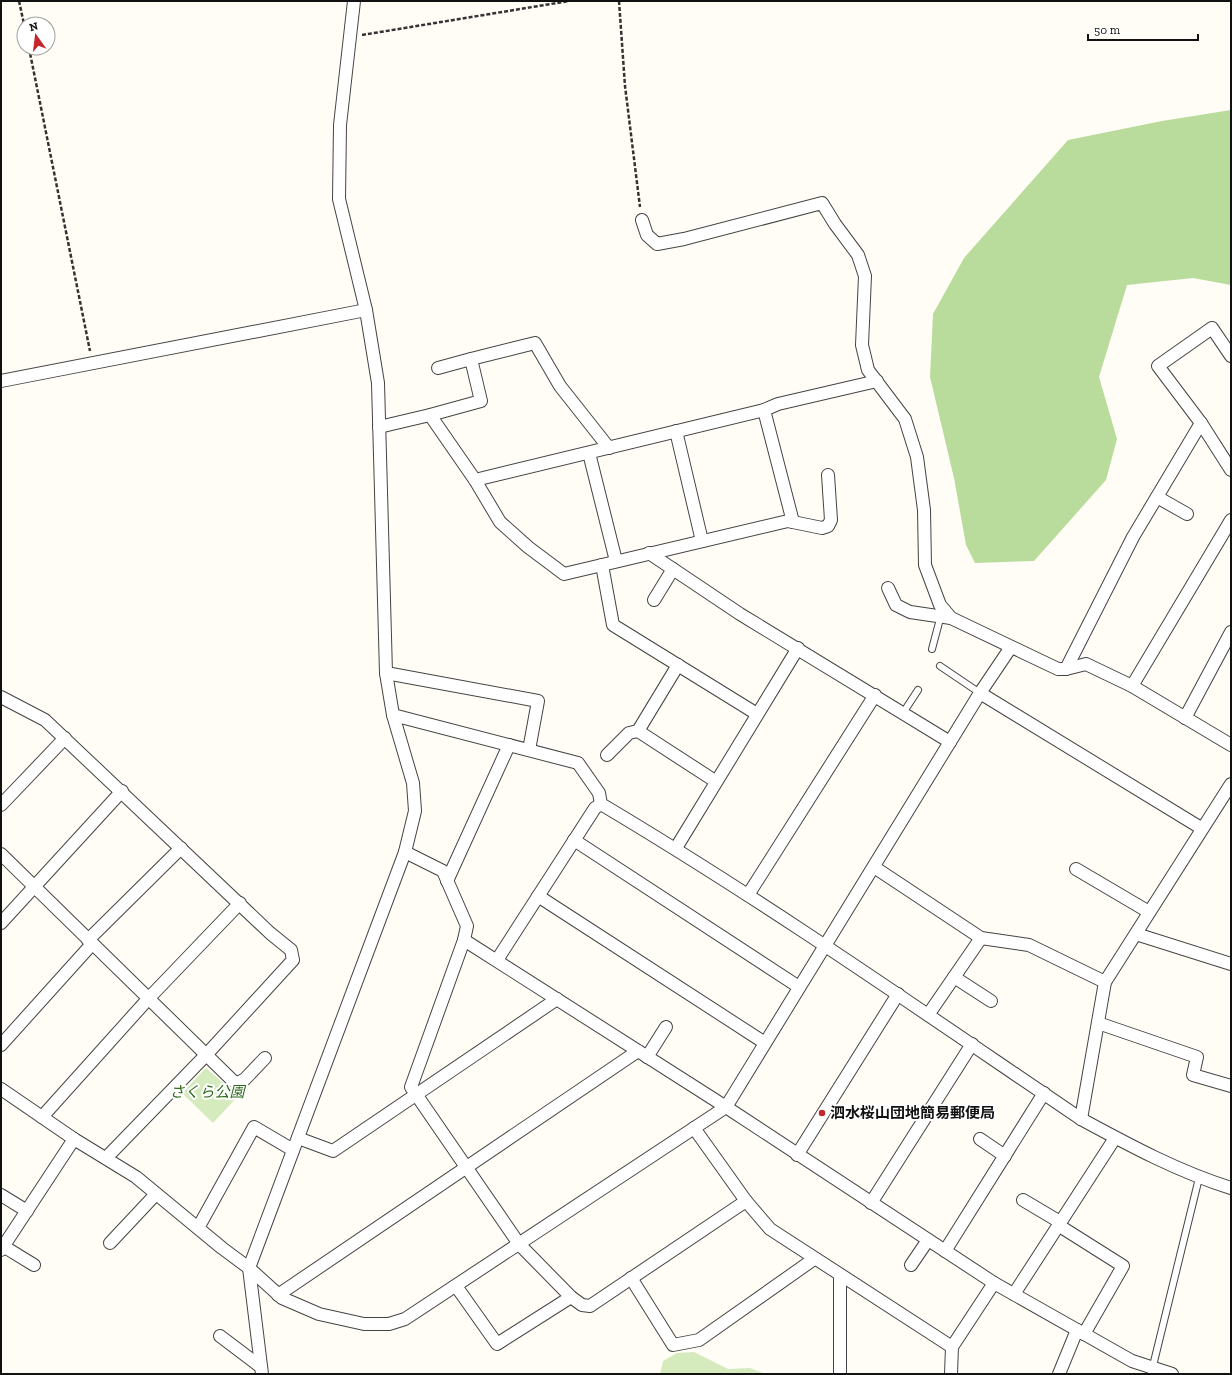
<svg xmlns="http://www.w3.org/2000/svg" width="1232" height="1375" font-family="'Zilla Slab','Noto Sans JP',serif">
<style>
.green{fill:#d5ebbd}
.forest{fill:#b9dc9c}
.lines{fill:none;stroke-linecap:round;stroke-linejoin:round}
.service-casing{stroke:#444;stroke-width:8}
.minor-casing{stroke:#444;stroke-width:14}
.path{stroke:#333;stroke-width:2.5;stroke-dasharray:4 2;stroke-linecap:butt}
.service{stroke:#fff;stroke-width:6}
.minor{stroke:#fff;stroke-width:12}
.poi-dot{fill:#c4262e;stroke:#fff;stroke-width:1.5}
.labels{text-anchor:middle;stroke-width:4;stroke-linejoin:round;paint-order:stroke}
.park-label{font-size:15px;font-style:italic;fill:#2f6b1f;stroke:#fff}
.poi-label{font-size:15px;font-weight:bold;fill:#111;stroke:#fff;text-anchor:start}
</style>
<rect width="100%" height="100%" fill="#fffdf5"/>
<g class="green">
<path d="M206 1068 238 1096 213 1123 182 1093Z"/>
<path d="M694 1352 728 1369 750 1368 765 1374H660L663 1361 677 1353Z"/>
</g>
<path class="forest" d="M1231 110V285L1193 278 1127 285 1099 377 1117 439 1106 480 1034 561 975 563 966 545 954 478 930 377 933 314 964 258 1068 140 1162 121Z"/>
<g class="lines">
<g class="service-casing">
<g id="service">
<path d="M932 649 941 615"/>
<path d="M940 666 980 693"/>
<path d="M903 713 918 690"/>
<path d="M1151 1374 1199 1178"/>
</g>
</g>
<g class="minor-casing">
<g id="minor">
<path d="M642 220 647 235 657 244 684 239 822 203 835 224 858 255 865 276 862 345 868 370 905 419 917 457 924 510 925 565 940 605 951 618 1058 669H1066L1086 664 1132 686 1231 745"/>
<path d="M1231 356 1212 328 1158 366 1201 423 1231 470"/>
<path d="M438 368 471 359"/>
<path d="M1 381 366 310"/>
<path d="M764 410 793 522"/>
<path d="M430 415 481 401 471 359 535 343 560 386 609 448"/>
<path d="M379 427 430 415 475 480 500 522 528 547 564 574 788 521 822 528 828 526 831 520 828 475"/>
<path d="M676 431 702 541"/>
<path d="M589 453 616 561"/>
<path d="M475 480 764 410 778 404 877 381"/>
<path d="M1157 497 1187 514"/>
<path d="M649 553 740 614 950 742"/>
<path d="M602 565 613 625 757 714"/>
<path d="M888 588 896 605 910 612 951 618"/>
<path d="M654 600 673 569"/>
<path d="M678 665 638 731 715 781"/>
<path d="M1066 669 1133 537 1201 423"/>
<path d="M386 673 538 701 529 750"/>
<path d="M1132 686 1231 520"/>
<path d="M980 693 1201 828"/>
<path d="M1 697 45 720 270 933 291 950 293 960 206 1055 106 1158"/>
<path d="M393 715 578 763 599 793 601 804C766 902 923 1012 1081 1119 1129 1145 1179 1172 1231 1188"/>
<path d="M1185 718 1231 632"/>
<path d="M607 755 629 733 638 731"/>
<path d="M1 805 65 738"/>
<path d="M574 840 799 987"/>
<path d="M676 848 798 648"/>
<path d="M405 852 443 871 467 926 464 940 411 1087 519 1244 571 1297 582 1305 590 1306 746 1201"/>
<path d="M1 854 233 1081 238 1083 245 1079 265 1058"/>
<path d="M874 867 981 938 1029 945 1105 982"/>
<path d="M1076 869 1149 912"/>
<path d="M447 881 509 745"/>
<path d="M748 895 875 695"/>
<path d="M538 896 765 1043"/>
<path d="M1 923 122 791"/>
<path d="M1136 934 1231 964"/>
<path d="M88 940 181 848"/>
<path d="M464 940 726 1107 994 1283 1132 1361 1172 1374"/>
<path d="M497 960 595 808 601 804"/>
<path d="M954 977 991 1001"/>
<path d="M928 1015 981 938"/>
<path d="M1098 1023 1197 1057 1193 1075 1231 1086"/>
<path d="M1 1045 92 944"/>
<path d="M647 1057 666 1027"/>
<path d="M1 1089 74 1139 136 1177 222 1248 249 1268 282 1298 319 1314 364 1324H389L405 1319 726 1107 980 693 1011 647"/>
<path d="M42 1117 148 999 240 903"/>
<path d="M1081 1119 1105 982 1231 784"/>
<path d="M694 1128 746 1201 770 1229 952 1347"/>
<path d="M298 1138 333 1151 557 999"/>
<path d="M980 1139 1005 1156"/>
<path d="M797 1155 898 994"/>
<path d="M1 1195 27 1211"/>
<path d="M1023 1200 1060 1222"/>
<path d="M871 1203 972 1044"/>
<path d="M1058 1225 1123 1266 1084 1334"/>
<path d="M198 1228 254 1127 293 1150"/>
<path d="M110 1243 156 1194"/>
<path d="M3 1246 34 1265"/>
<path d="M1 1250 74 1139"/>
<path d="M945 1251 1044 1093"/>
<path d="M911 1265 928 1240"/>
<path d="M840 1276V1374"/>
<path d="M631 1278 673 1345 699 1340 814 1259"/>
<path d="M456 1286 497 1344 571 1297"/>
<path d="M1014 1294 1115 1138"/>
<path d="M278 1295 638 1051"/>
<path d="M220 1336 261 1367"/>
<path d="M262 1374 249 1268 405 852 415 811 413 783 393 715 386 673 378 383 366 310 339 199 340 125 354 1"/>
<path d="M951 1374 952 1347 994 1283"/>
<path d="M1059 1374 1077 1330"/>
</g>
</g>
<g class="path">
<path d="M19 1 24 24"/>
<path d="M619 1 625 86 640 207"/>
<path d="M362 35 569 1"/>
<path d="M29 48 90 351"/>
</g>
<use href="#service" class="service"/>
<use href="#minor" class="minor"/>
</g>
<circle class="poi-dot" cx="822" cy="1113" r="4"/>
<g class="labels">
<g class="park-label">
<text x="207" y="1097">さくら公園</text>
</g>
<g class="poi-label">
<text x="830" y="1118">泗水桜山団地簡易郵便局</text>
</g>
</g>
<rect width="1232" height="1375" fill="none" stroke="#111111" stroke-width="4"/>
<g transform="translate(36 36) rotate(346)"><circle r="19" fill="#ffffff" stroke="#a0a0a0"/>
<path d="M0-3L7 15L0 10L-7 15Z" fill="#c4262e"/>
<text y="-6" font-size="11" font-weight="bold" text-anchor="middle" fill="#111111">N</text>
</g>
<path d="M1088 34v6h110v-6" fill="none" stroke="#111111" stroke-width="2"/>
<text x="1094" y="34" font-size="12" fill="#111111" stroke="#ffffff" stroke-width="3" paint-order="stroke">50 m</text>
</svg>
